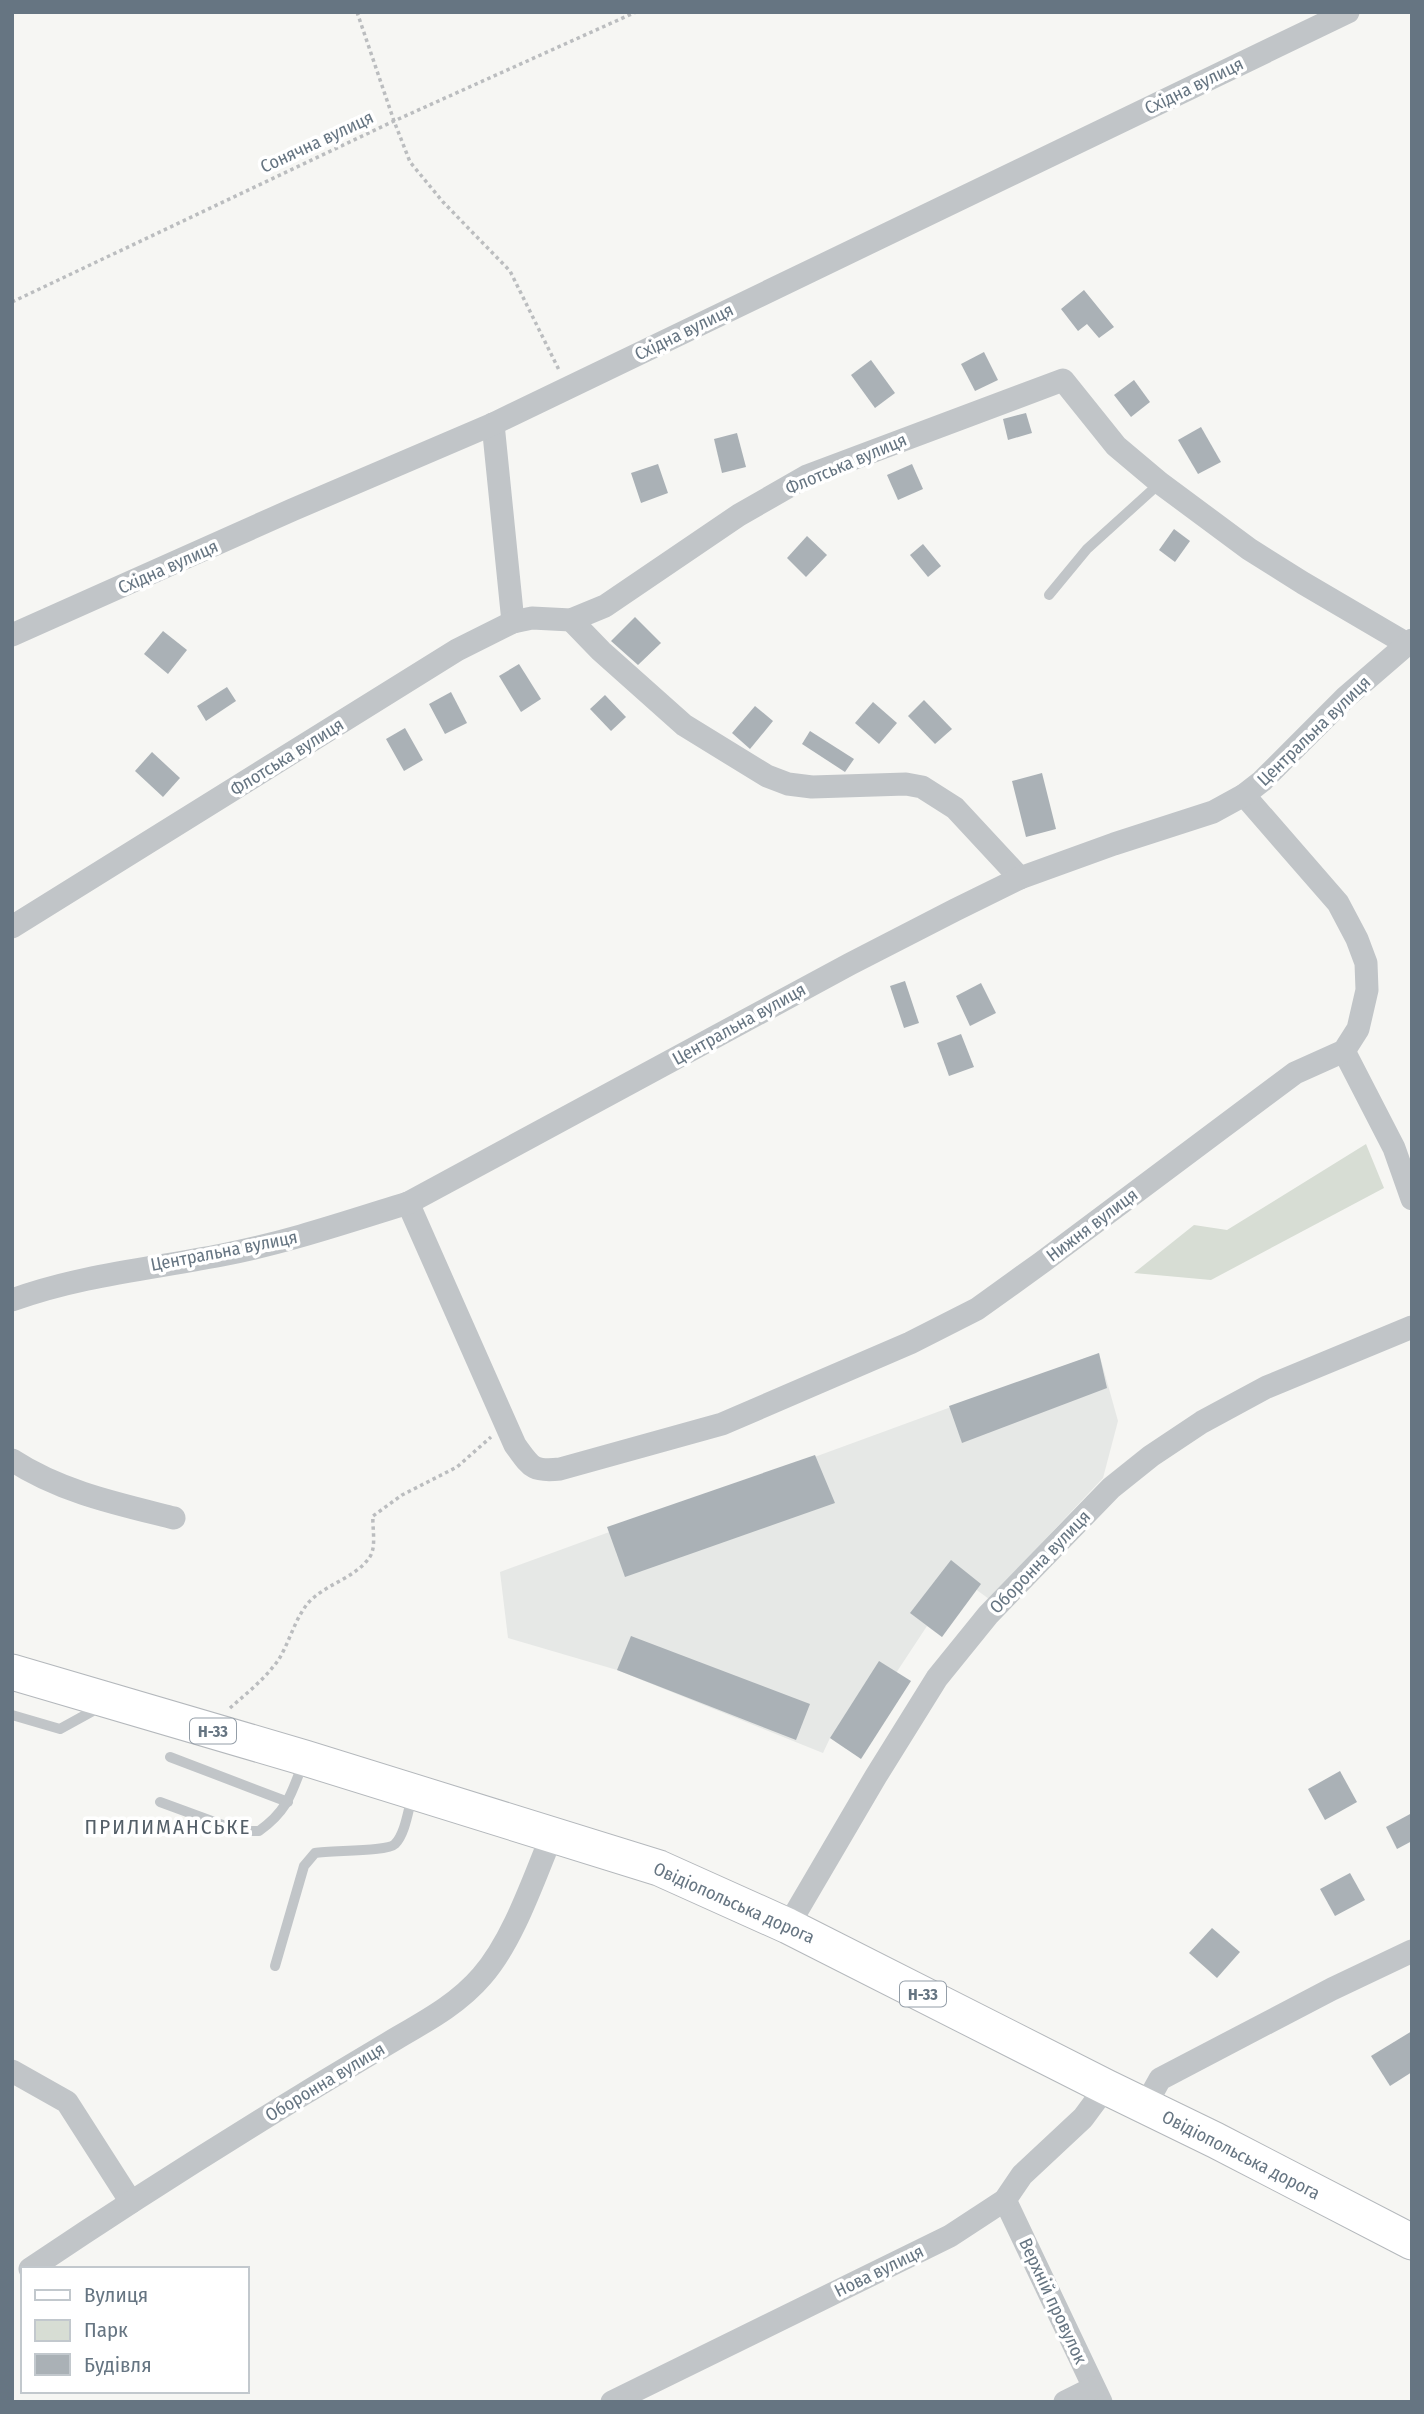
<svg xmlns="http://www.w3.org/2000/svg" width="1424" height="2414" font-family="'Fira Sans Condensed',sans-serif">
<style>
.built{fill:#e6e8e6}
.green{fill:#d7ddd4}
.building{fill:#aab1b6}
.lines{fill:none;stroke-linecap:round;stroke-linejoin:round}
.primary-casing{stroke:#b4b8bc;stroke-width:37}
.path{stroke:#bbbdbf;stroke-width:3.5;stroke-dasharray:3.5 3.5;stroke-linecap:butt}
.lane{stroke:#c1c5c8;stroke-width:10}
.street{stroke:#c1c5c8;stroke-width:23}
.primary{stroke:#fff;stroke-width:35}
.labels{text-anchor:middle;stroke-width:7;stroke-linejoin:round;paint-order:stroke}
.shield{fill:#fff;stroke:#949ea8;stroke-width:2}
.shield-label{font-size:16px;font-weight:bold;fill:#667582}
.street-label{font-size:18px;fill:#667582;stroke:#fff}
.quarter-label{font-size:21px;letter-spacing:2px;fill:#545f68;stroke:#fff}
</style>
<rect width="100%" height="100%" fill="#f6f6f3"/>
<path class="built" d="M1099 1353 1118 1421 1103 1478 989 1599 974 1588 942 1637 927 1626 846 1749 830 1738 823 1753 617 1670 508 1638 500 1572Z"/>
<path class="green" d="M1366 1144 1384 1188 1211 1280 1134 1273 1194 1225 1227 1230Z"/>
<g class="building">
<path d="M1084 290 1114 327 1099 338 1087 324 1078 331 1061 309Z"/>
<path d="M984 352 998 380 975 391 961 364Z"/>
<path d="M871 360 895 393 875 408 851 375Z"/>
<path d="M1134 380 1150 402 1131 417 1114 395Z"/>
<path d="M1026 413 1032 433 1008 440 1003 419Z"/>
<path d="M1201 427 1221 462 1198 474 1178 440Z"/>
<path d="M737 433 746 467 722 473 714 439Z"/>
<path d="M658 464 668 493 641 503 631 473Z"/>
<path d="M912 464 923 489 898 500 887 475Z"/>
<path d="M1174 529 1190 541 1175 562 1159 550Z"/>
<path d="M807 536 827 555 806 577 787 558Z"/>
<path d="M923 544 941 566 928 577 910 555Z"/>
<path d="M635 617 661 643 638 665 611 641Z"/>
<path d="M163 631 187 650 168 674 144 654Z"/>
<path d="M519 664 541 699 521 712 499 676Z"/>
<path d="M227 687 236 701 206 721 197 706Z"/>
<path d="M451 692 467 723 445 734 429 704Z"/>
<path d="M605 695 626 717 611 731 590 709Z"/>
<path d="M924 700 952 729 935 744 908 716Z"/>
<path d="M873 702 897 723 879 744 855 723Z"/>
<path d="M755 706 773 721 750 749 732 733Z"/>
<path d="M405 728 423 760 404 771 386 739Z"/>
<path d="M810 731 854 759 845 772 802 744Z"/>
<path d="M152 752 180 778 163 797 135 771Z"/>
<path d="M1042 773 1056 829 1026 837 1012 781Z"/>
<path d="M905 981 919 1023 904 1028 890 986Z"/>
<path d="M981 983 996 1013 970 1026 956 996Z"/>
<path d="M961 1034 974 1067 949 1076 937 1043Z"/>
<path d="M1099 1353 1107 1388 962 1443 949 1406Z"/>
<path d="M815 1455 835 1503 625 1577 607 1527Z"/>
<path d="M951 1560 981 1584 942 1637 910 1613Z"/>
<path d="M631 1636 810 1704 796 1740 617 1670Z"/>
<path d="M879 1661 911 1681 861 1759 830 1738Z"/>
<path d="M1340 1771 1357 1802 1325 1820 1308 1789Z"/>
<path d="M1412 1813V1841L1397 1849 1386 1827Z"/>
<path d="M1350 1873 1365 1900 1335 1916 1320 1889Z"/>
<path d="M1212 1928 1240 1952 1217 1978 1189 1953Z"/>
<path d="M1412 2031V2072L1390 2086 1371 2056Z"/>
</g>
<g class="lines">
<g class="primary-casing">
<path id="primary" d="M12 1672 305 1758 659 1868 788 1926 1106 2087 1215 2140 1412 2242"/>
</g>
<g class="path">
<path d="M357 12 394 121 410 162 443 202 510 271 559 370"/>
<path d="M12 302 394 121 636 12"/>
<path d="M230 1708C247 1693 266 1678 279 1659 290 1641 295 1618 309 1602 326 1584 355 1578 369 1558 377 1548 372 1528 373 1516L402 1495 457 1467 491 1437"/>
</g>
<g class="lane">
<path d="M1049 595 1087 549 1160 483"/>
<path d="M12 1715 60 1729 100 1707"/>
<path d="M170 1757 288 1802"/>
<path d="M160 1802 239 1831H259C287 1811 291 1795 303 1763"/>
<path d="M275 1966 304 1866 315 1853C331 1850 387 1852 395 1844 405 1834 408 1811 412 1797"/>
</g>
<g class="street">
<path d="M493 424 513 622"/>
<path d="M571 620 601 651 684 725 767 776 788 784 812 787 906 784 922 787 955 808 1020 878"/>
<path d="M12 635 292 510 493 424 1348 12"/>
<path d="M12 927 457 650 513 622 532 618 571 620 605 606 739 515 807 476 1063 380 1116 446 1160 483 1249 549 1303 583 1407 644"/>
<path d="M1344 1051 1394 1148 1412 1199"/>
<path d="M408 1203 515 1445C531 1467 532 1472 560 1469L722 1424 910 1343 977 1309 1041 1263 1295 1073 1344 1051 1358 1029 1367 990 1366 963 1357 939 1338 903 1244 795"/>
<path d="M12 1300C81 1275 150 1269 222 1255 285 1243 347 1222 408 1203L850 964 955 910 1020 878 1114 844 1213 812 1244 795 1262 781 1346 697 1412 640"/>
<path d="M12 1460C61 1492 118 1504 174 1518"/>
<path d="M788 1926 876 1776 937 1678 988 1615 1111 1488 1151 1456 1202 1422 1267 1387 1412 1327"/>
<path d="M12 2071 67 2102 131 2202"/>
<path d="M1145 2106 1160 2079 1332 1989 1412 1951"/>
<path d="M1005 2200 1101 2402"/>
<path d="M30 2269C119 2209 210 2151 302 2095 333 2076 365 2057 397 2038 428 2020 459 2003 482 1976 513 1941 534 1878 552 1835"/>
<path d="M612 2402 950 2236 1005 2200 1022 2175 1083 2118 1106 2087"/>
<path d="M1065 2402 1093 2388"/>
</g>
<use href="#primary" class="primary"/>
</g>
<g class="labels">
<g class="shield">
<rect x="190" y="1718.5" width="46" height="25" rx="5"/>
<rect x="900" y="1981.5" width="46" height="25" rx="5"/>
</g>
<g class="shield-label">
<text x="213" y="1737">Н-33</text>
<text x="923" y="2000">Н-33</text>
</g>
<g class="street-label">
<text transform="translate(1194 86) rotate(-26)" y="6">Східна вулиця</text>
<text transform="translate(317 142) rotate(-25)" y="6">Сонячна вулиця</text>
<text transform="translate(684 332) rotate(-26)" y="6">Східна вулиця</text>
<text transform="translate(846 464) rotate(-23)" y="6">Флотська вулиця</text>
<text transform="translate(168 567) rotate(-24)" y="6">Східна вулиця</text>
<text transform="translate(1314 731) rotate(-44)" y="6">Центральна вулиця</text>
<text transform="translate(287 757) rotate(-32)" y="6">Флотська вулиця</text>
<text transform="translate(739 1024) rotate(-29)" y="6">Центральна вулиця</text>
<text transform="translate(1092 1225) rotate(-37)" y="6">Нижня вулиця</text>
<text transform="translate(224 1251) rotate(-11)" y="6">Центральна вулиця</text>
<text transform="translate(1040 1562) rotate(-46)" y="6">Оборонна вулиця</text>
<text transform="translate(734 1903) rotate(24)" y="6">Овідіопольська дорога</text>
<text transform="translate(325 2082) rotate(-31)" y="6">Оборонна вулиця</text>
<text transform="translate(1241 2155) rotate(27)" y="6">Овідіопольська дорога</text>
<text transform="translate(879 2271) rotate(-26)" y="6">Нова вулиця</text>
<text transform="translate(1053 2301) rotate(65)" y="6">Верхній провулок</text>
</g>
<g class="quarter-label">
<text x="168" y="1834">ПРИЛИМАНСЬКЕ</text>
</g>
</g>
<rect width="1424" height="2414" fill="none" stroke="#667582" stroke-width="28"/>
<rect x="21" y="2267" width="228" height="126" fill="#ffffff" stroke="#c2c8cd" stroke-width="2"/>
<rect x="35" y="2290" width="35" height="10" fill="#ffffff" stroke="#c2c8cd" stroke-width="2"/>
<text x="84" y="2302" font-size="21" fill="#667582">Вулиця</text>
<rect x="35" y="2320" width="35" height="21" fill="#d7ddd4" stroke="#c2c8cd" stroke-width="2"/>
<text x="84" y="2337" font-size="21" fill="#667582">Парк</text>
<rect x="35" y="2354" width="35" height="21" fill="#aab1b6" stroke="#c2c8cd" stroke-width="2"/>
<text x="84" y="2372" font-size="21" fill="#667582">Будівля</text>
</svg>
